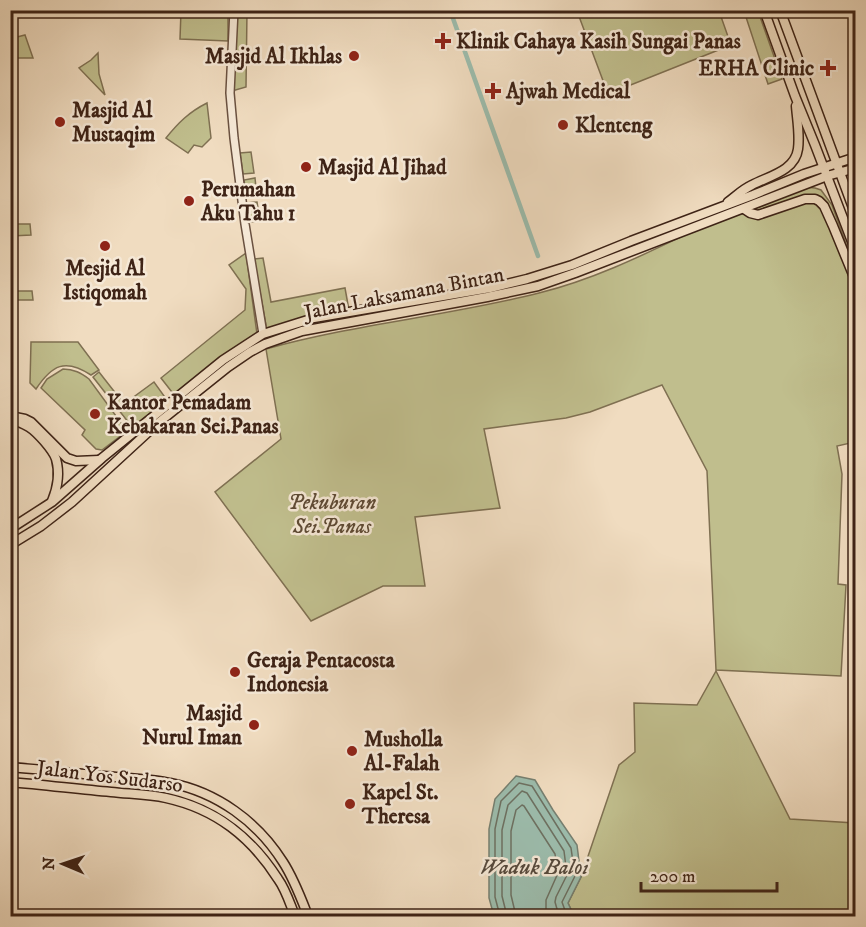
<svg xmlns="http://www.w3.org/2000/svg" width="866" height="927" font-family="'IM FELL DW Pica',serif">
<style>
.green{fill:#c0be8d;stroke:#7f7052;stroke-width:1.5}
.water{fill:#9cbcac;stroke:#767f70;stroke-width:1.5}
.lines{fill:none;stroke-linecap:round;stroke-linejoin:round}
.shore{stroke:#6d7061;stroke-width:1.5}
.canal{stroke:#9cbcac;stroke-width:4.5}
.minor-casing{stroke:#6a5140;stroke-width:10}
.major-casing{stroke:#3e2316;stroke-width:11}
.minor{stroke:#f5e8d6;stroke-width:7}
.major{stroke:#f0dcc0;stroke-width:8}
.poi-dot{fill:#8f2418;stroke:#f5e8d6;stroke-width:2}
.labels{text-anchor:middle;stroke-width:5;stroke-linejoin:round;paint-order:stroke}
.poi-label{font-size:21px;font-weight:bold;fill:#3e2316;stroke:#f5e8d6;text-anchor:start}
.street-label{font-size:21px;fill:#3e2316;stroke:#f5e8d6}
.park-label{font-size:21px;font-style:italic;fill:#5e4a34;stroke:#f5e8d6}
.water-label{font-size:22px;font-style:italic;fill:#56493c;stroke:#f5e8d6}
</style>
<rect width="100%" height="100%" fill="#f0dcc0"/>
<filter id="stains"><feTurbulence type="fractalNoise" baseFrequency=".00333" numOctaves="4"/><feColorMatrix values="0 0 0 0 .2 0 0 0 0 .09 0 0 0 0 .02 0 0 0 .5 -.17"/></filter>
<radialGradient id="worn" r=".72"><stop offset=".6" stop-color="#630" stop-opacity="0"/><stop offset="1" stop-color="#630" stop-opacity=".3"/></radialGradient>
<g class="green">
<path d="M181 11H228V41L180 39Z"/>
<path d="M234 11H247L246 87 232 91Z"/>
<path d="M577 11H719L731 45 608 94Z"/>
<path d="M744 11H758L782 79 768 84Z"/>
<path d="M25 35 33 58H12L13 38Z"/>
<path d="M98 53 99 74 105 95 79 68 91 60Z"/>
<path d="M207 103 211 138 202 147 194 145 188 153 166 138C178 123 189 112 207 103Z"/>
<path d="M251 152 254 173 243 174 240 153Z"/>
<path d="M255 178 257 197 247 198 244 180Z"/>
<path d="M796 186 815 188 821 190 832 205 856 271 855 442 837 446 842 474 838 584 846 585 841 676 716 670 707 471 662 385 590 412 566 418 484 429 500 508 415 517 425 586H383L311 621 215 492 281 439 266 349C355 324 449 316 539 293 600 278 655 249 712 222 739 209 768 198 796 186Z"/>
<path d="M257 202 260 221 250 222 247 203Z"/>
<path d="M10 224H30L31 235 11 236Z"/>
<path d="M246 253 257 334 175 396 161 378 245 310 246 289 229 265Z"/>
<path d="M263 258 271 302 345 288 350 316 267 331 254 259Z"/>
<path d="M11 291H32L33 300H11Z"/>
<path d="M31 342H78L99 370 91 375C65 358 52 365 36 389L30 383Z"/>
<path d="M63 369C74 369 81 373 89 379L127 431 102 450 96 449 82 435 85 430 41 388 47 379Z"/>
<path d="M99 372 124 404 154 382 167 400 132 427 93 377Z"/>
<path d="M716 671 790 819 855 823V916H574L568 903 581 877 619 765 635 752 634 703 697 705Z"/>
</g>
<path class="water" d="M516 776 535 780 553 810 577 845 581 877 568 903 574 916H494L489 898V829L495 799Z"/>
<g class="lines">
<g class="shore">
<path d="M500 916 495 897V829L501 801 519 783 532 786 571 848 575 876 562 902 567 916"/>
<path d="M507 916 502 896V830L508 805 522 791 527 793 564 851 567 875 556 897 555 902 559 916"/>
<path d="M516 916 511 895V831L516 810 522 805 524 806 555 854 558 873 546 900V909L549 916"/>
</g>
<path class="canal" d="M450 10 538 256"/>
<g class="minor-casing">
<path id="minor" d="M234 10 230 93 234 138 245 224 263 334"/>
</g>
<g class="major-casing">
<g id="major">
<path d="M764 10 795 96 815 145 856 252"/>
<path d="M780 10 856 216"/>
<path d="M728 202C736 196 743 189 752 185 769 176 795 171 798 149 800 135 797 119 796 106"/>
<path d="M744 209 750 213 758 215 805 199H815L819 201 824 206 833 226 856 282"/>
<path d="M10 416 25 419 31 422 67 458 76 461 99 460"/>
<path d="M11 420C17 421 24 424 29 427 37 432 53 450 56 459 60 473 57 489 52 501"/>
<path d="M10 529 52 502 102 458 223 360 263 334 314 318 490 288 527 279 572 265 631 241 753 195 804 174 856 157"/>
<path d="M10 545 41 526 72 502 158 423 228 367 250 352 265 344 302 331 487 297 538 286 575 273 827 176 856 168"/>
<path d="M10 767C46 770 81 774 116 777 134 779 152 779 170 783 217 792 258 822 283 862 294 879 301 898 308 916"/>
<path d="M10 782C44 785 78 789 111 792 129 794 148 794 166 798 216 809 251 837 278 879 286 890 290 904 295 916"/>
</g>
</g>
<use href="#minor" class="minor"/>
<use href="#major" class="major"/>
</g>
<g class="poi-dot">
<path d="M440 32h6v6h6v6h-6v6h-6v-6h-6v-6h6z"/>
<circle cx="354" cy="56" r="6"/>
<path d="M825 59h6v6h6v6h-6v6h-6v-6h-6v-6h6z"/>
<path d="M490 82h6v6h6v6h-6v6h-6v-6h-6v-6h6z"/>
<circle cx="60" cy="122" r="6"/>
<circle cx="563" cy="125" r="6"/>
<circle cx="306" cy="167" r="6"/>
<circle cx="189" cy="201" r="6"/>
<circle cx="105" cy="246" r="6"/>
<circle cx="95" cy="414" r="6"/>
<circle cx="235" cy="672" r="6"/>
<circle cx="254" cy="725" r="6"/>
<circle cx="352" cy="751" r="6"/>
<circle cx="350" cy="804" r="6"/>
</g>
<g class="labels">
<g class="poi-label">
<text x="456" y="48">Klinik Cahaya Kasih Sungai Panas</text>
<text x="342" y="63" text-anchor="end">Masjid Al Ikhlas</text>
<text x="814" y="75" text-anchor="end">ERHA Clinic</text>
<text x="506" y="98">Ajwah Medical</text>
<text x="72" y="117">Masjid Al<tspan x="72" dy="24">Mustaqim</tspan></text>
<text x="575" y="132">Klenteng</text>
<text x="318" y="174">Masjid Al Jihad</text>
<text x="201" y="196">Perumahan<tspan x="201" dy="24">Aku Tahu 1</tspan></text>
<text x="105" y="275" text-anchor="middle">Mesjid Al<tspan x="105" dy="24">Istiqomah</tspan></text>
<text x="107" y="409">Kantor Pemadam<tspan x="107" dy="24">Kebakaran Sei.Panas</tspan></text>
<text x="247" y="667">Geraja Pentacosta<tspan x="247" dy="24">Indonesia</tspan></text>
<text x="242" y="720" text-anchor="end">Masjid<tspan x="242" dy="24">Nurul Iman</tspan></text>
<text x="364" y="746">Musholla<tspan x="364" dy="24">Al-Falah</tspan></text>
<text x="362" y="799">Kapel St.<tspan x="362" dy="24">Theresa</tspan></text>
</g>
<g class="street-label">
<text transform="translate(404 293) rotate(-11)" y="7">Jalan Laksamana Bintan</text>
<text transform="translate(110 776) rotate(7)" y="7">Jalan Yos Sudarso</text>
</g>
<g class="park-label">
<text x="332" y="509">Pekuburan<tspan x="332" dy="24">Sei.Panas</tspan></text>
</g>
<g class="water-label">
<text x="534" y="874">Waduk Baloi</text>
</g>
</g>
<rect width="866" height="927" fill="none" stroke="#f0dcc0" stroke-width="36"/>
<rect x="12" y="12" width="842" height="903" fill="none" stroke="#3e2316" stroke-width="3"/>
<rect x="18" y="18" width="830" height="891" fill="none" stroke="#3e2316" stroke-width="1.5"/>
<g transform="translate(63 864) rotate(272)" stroke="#f5e8d6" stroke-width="4.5" paint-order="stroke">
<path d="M0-4.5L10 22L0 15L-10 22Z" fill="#3e2316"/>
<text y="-9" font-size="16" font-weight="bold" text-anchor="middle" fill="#3e2316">N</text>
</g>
<path d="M641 882v9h136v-9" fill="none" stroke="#3e2316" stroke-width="3"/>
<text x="650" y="882" font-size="18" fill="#3e2316" stroke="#f5e8d6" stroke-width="4.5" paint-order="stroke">200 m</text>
<rect width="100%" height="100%" filter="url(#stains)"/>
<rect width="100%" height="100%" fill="url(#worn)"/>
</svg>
